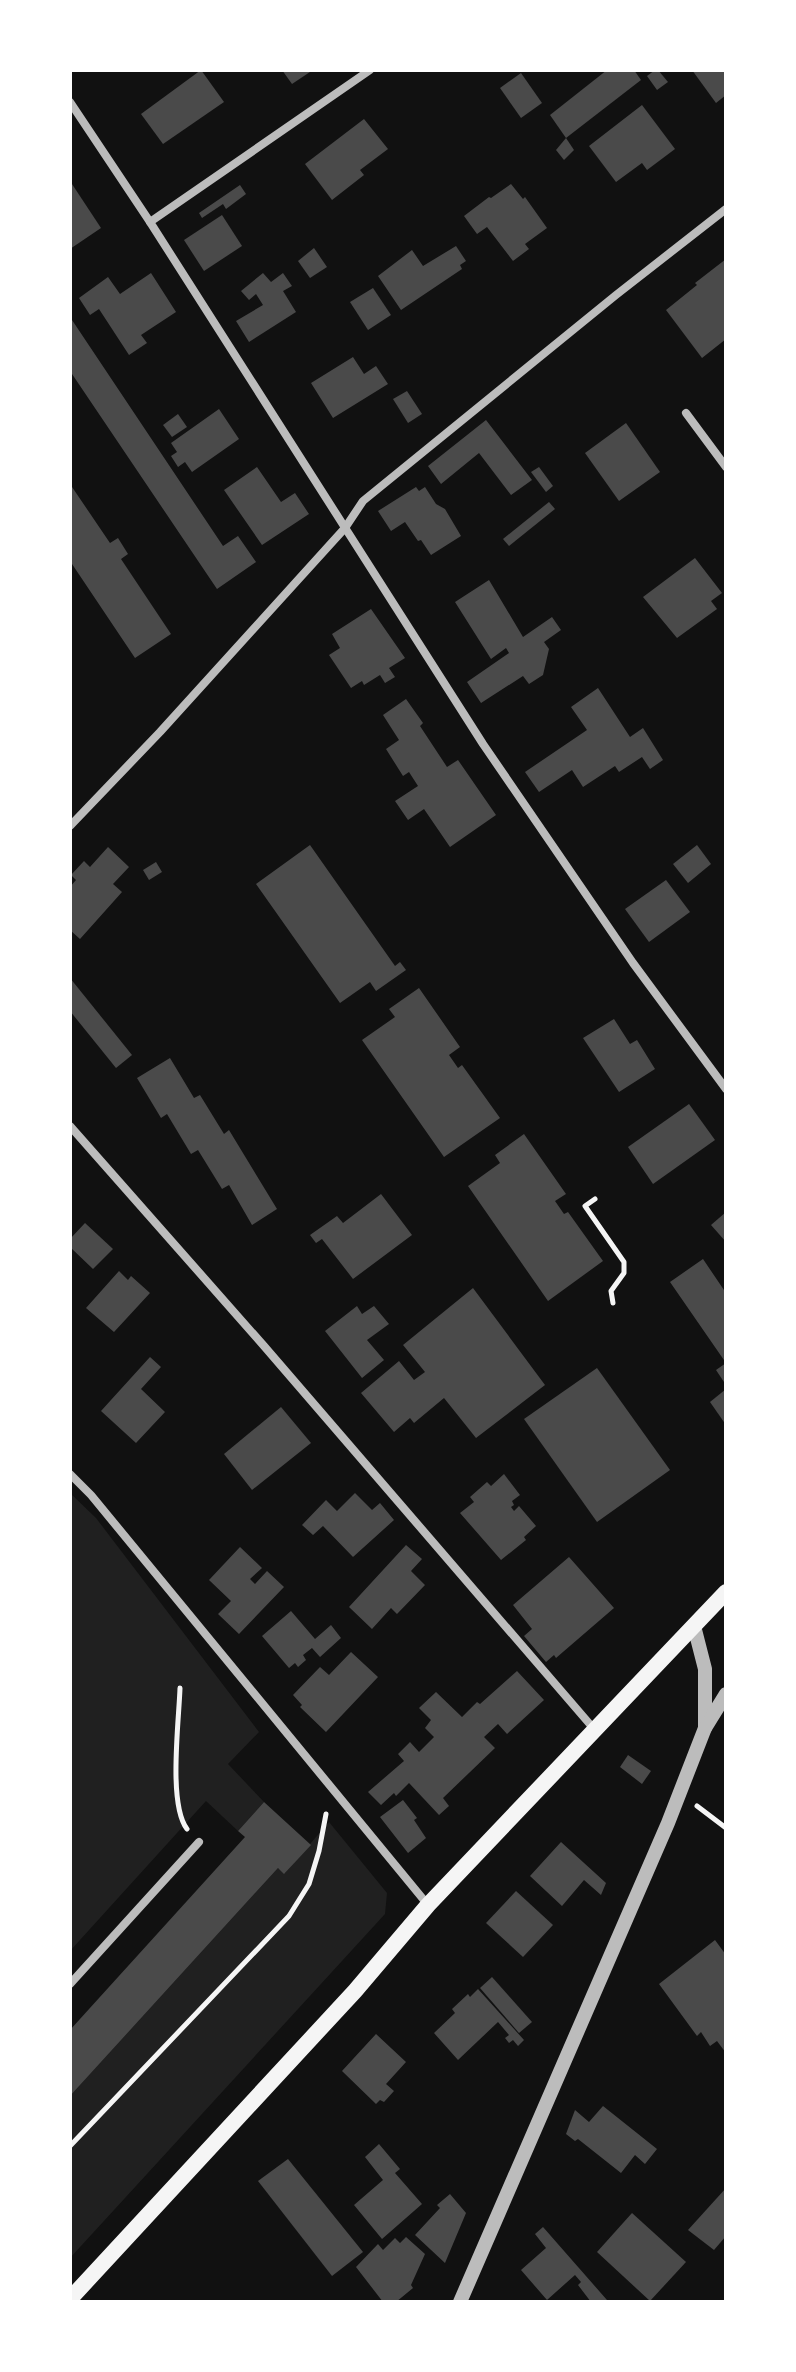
<svg xmlns="http://www.w3.org/2000/svg" width="796" height="2372" font-family="Figtree,sans-serif">
<style>
.green{fill:#202020}
.building{fill:#4a4a4a}
.lines{fill:none;stroke-linecap:round;stroke-linejoin:round}
.path{stroke:#f5f5f5;stroke-width:5}
.minor{stroke:#bcbcbc;stroke-width:8}
.tertiary{stroke:#bcbcbc;stroke-width:14}
.secondary{stroke:#f5f5f5;stroke-width:16}
</style>
<rect width="100%" height="100%" fill="#111"/>
<g class="green">
<path d="M70 1493 96 1518 259 1732 228 1764 264 1802 238 1831 206 1801 70 1951Z"/>
<path d="M329 1822 387 1893 385 1914 70 2258V2096L278 1868 285 1873Z"/>
</g>
<g class="building">
<path d="M201 70 224 102 163 144 141 114Z"/>
<path d="M282 70H313L292 84Z"/>
<path d="M607 70H634L641 80 566 138 550 115Z"/>
<path d="M655 70H658L668 82 657 90 647 76Z"/>
<path d="M692 70H726V95L716 103Z"/>
<path d="M521 73 542 103 521 118 500 88Z"/>
<path d="M642 105 675 149 647 170 642 163 616 182 589 146Z"/>
<path d="M364 119 388 149 360 170 364 175 332 200 305 164Z"/>
<path d="M566 138 574 150 564 160 556 150Z"/>
<path d="M70 181 101 228 70 249Z"/>
<path d="M511 184 523 199 525 197 547 228 525 244 529 249 513 261 487 227 477 234 464 216 489 197 491 198Z"/>
<path d="M240 185 246 194 226 209 223 204 202 218 199 213Z"/>
<path d="M222 215 242 246 204 271 184 240Z"/>
<path d="M456 246 466 261 460 265 462 269 401 310 378 276 412 250 423 266Z"/>
<path d="M314 248 327 267 310 278 298 261Z"/>
<path d="M726 259V339L702 358 666 310 697 285 695 283Z"/>
<path d="M151 273 176 312 141 335 147 343 129 355 99 309 90 315 79 298 108 277 120 294Z"/>
<path d="M263 273 271 282 283 273 292 286 283 291 296 312 249 342 236 321 263 305 256 294 249 300 241 291Z"/>
<path d="M373 288 391 315 368 330 350 302Z"/>
<path d="M70 317 223 546 238 536 256 562 217 589 70 371Z"/>
<path d="M353 357 364 374 376 366 388 384 333 418 311 383Z"/>
<path d="M407 391 422 414 408 423 393 399Z"/>
<path d="M219 409 239 439 192 472 185 462 178 467 171 456 177 452 171 443Z"/>
<path d="M178 414 187 427 172 437 163 425Z"/>
<path d="M486 420 532 480 511 495 479 453 441 484 428 466Z"/>
<path d="M626 423 660 472 619 501 585 453Z"/>
<path d="M257 467 281 502 295 493 309 514 262 545 224 490Z"/>
<path d="M539 467 553 486 546 492 531 472Z"/>
<path d="M70 484 110 543 118 538 128 554 121 559 171 634 135 658 70 561Z"/>
<path d="M416 487 419 491 425 487 436 504 445 509 461 536 431 555 421 540 418 541 405 522 391 531 378 511Z"/>
<path d="M549 502 555 509 509 546 503 539Z"/>
<path d="M695 558 722 593 711 601 717 609 677 638 643 597Z"/>
<path d="M489 580 523 637 552 617 561 630 544 642 549 649 543 675 529 684 523 676 481 703 467 682 509 653 506 648 491 659 455 602Z"/>
<path d="M371 609 405 658 389 668 395 677 385 683 380 675 364 685 362 681 351 688 329 655 340 648 332 634Z"/>
<path d="M598 688 630 737 643 728 663 760 650 769 642 757 619 772 615 766 583 787 572 770 539 792 525 772 587 730 571 707Z"/>
<path d="M406 699 423 723 420 726 447 767 458 760 496 815 450 847 424 809 408 820 395 801 418 786 409 772 403 776 386 749 399 740 383 715Z"/>
<path d="M310 845 395 966 400 962 406 970 376 991 370 982 340 1003 256 884Z"/>
<path d="M697 845 711 864 688 883 673 864Z"/>
<path d="M108 847 129 867 113 884 122 892 80 939 70 930V887L76 880 71 875 84 861 90 867Z"/>
<path d="M156 862 162 872 149 880 143 870Z"/>
<path d="M666 880 690 912 649 942 625 909Z"/>
<path d="M70 978 132 1055 116 1068 70 1011Z"/>
<path d="M419 988 460 1047 449 1055 458 1068 462 1065 500 1118 444 1157 362 1040 395 1017 389 1009Z"/>
<path d="M614 1019 630 1044 637 1040 655 1069 619 1092 583 1038Z"/>
<path d="M170 1058 194 1098 200 1095 224 1134 229 1130 277 1209 252 1225 229 1185 222 1189 198 1150 191 1154 167 1114 161 1118 137 1078Z"/>
<path d="M689 1104 715 1140 653 1184 628 1147Z"/>
<path d="M524 1134 566 1194 555 1201 564 1214 568 1212 603 1261 548 1301 468 1186 500 1163 495 1155Z"/>
<path d="M381 1194 412 1235 353 1279 322 1239 316 1243 310 1235 337 1216 343 1223Z"/>
<path d="M726 1212V1242L711 1225Z"/>
<path d="M85 1223 113 1249 93 1269 70 1247V1239Z"/>
<path d="M703 1259 726 1293V1385L716 1370 726 1363 670 1282Z"/>
<path d="M119 1271 128 1280 131 1276 150 1293 114 1332 86 1308Z"/>
<path d="M473 1288 545 1385 476 1438 444 1398 414 1423 410 1418 394 1432 361 1393 399 1361 414 1380 425 1372 403 1345Z"/>
<path d="M357 1306 362 1314 374 1306 389 1324 367 1340 384 1360 362 1378 325 1331Z"/>
<path d="M150 1357 161 1367 141 1389 165 1412 136 1443 101 1411Z"/>
<path d="M597 1368 670 1470 597 1522 524 1419Z"/>
<path d="M726 1389V1425L710 1402Z"/>
<path d="M281 1407 311 1443 252 1490 224 1454Z"/>
<path d="M504 1474 520 1495 512 1501 514 1505 511 1507 514 1511 519 1506 536 1526 524 1537 526 1540 501 1560 460 1513 474 1502 470 1497 487 1482 491 1486Z"/>
<path d="M355 1493 372 1510 380 1503 394 1520 353 1557 323 1526 313 1535 302 1525 326 1500 337 1511Z"/>
<path d="M406 1545 422 1559 411 1571 425 1585 397 1614 391 1608 372 1629 349 1607Z"/>
<path d="M240 1547 262 1568 250 1579 255 1584 267 1571 284 1587 239 1634 218 1614 231 1601 209 1580Z"/>
<path d="M569 1557 614 1608 556 1658 554 1655 546 1662 524 1636 532 1629 513 1605Z"/>
<path d="M291 1611 315 1639 331 1625 341 1638 320 1657 312 1648 303 1655 306 1660 298 1667 295 1663 289 1668 262 1636Z"/>
<path d="M351 1652 378 1677 326 1732 300 1707 302 1705 293 1695 320 1667 329 1675Z"/>
<path d="M517 1671 544 1700 507 1734 498 1724 484 1737 495 1748 443 1798 449 1806 439 1815 409 1783 396 1796 394 1793 381 1805 368 1792 404 1761 398 1754 410 1742 419 1752 434 1737 425 1728 431 1720 419 1708 436 1692 462 1717 477 1702 480 1704Z"/>
<path d="M628 1755 651 1771 642 1784 620 1767Z"/>
<path d="M403 1800 417 1818 414 1820 426 1838 408 1853 380 1817Z"/>
<path d="M264 1802 311 1845 284 1874 278 1868 70 2096V2030L245 1837 238 1831Z"/>
<path d="M561 1842 606 1883 601 1895 584 1880 562 1906 530 1876Z"/>
<path d="M516 1891 553 1925 523 1957 486 1923Z"/>
<path d="M715 1940 726 1955V2053L717 2041 710 2046 701 2032 697 2036 659 1984Z"/>
<path d="M492 1977 532 2022 519 2033 480 1988Z"/>
<path d="M478 1989 524 2040 518 2046 513 2040 509 2043 505 2038 509 2035 498 2022 458 2060 434 2033 455 2013 452 2009 468 1994 470 1997Z"/>
<path d="M376 2034 406 2062 386 2084 394 2091 384 2102 380 2100 376 2104 342 2071Z"/>
<path d="M603 2106 657 2149 645 2164 635 2155 621 2173 578 2139 575 2141 566 2134 575 2110 589 2122Z"/>
<path d="M379 2144 400 2169 395 2173 422 2204 382 2239 354 2205 383 2180 365 2157Z"/>
<path d="M288 2159 363 2252 332 2276 258 2181Z"/>
<path d="M726 2188V2236L714 2250 688 2230Z"/>
<path d="M450 2194 466 2213 445 2263 415 2235 440 2208 437 2205Z"/>
<path d="M632 2213 686 2262 650 2301 597 2252Z"/>
<path d="M543 2227 607 2300 604 2302H591L578 2285 581 2282 575 2275 547 2300 521 2270 546 2248 535 2234Z"/>
<path d="M406 2237 425 2254 411 2285 413 2288 396 2302H383L356 2267 378 2244 383 2250 395 2238 400 2243Z"/>
</g>
<g class="lines">
<g class="path">
<path d="M595 1199 585 1206 624 1262V1273L611 1291 613 1303"/>
<path d="M180 1688C179 1721 168 1804 187 1829"/>
<path d="M697 1806 726 1828"/>
<path d="M70 2146 289 1916 309 1884 319 1851 326 1814"/>
</g>
<g class="minor">
<path d="M370 70 150 222 483 744 633 963 726 1089"/>
<path d="M70 102 150 222"/>
<path d="M686 413 726 467"/>
<path d="M70 826 160 732 345 528 363 501 616 295 726 209"/>
<path d="M70 1126 264 1346 594 1729"/>
<path d="M70 1474 91 1495 428 1905"/>
<path d="M70 1984 199 1842"/>
</g>
<g class="tertiary">
<path d="M694 1626 705 1669V1728"/>
<path d="M460 2302 668 1823 705 1728 726 1694"/>
</g>
<path class="secondary" d="M70 2299 355 1991 428 1905 726 1592"/>
</g>
<rect width="796" height="2372" fill="none" stroke="#ffffff" stroke-width="144"/>
</svg>
